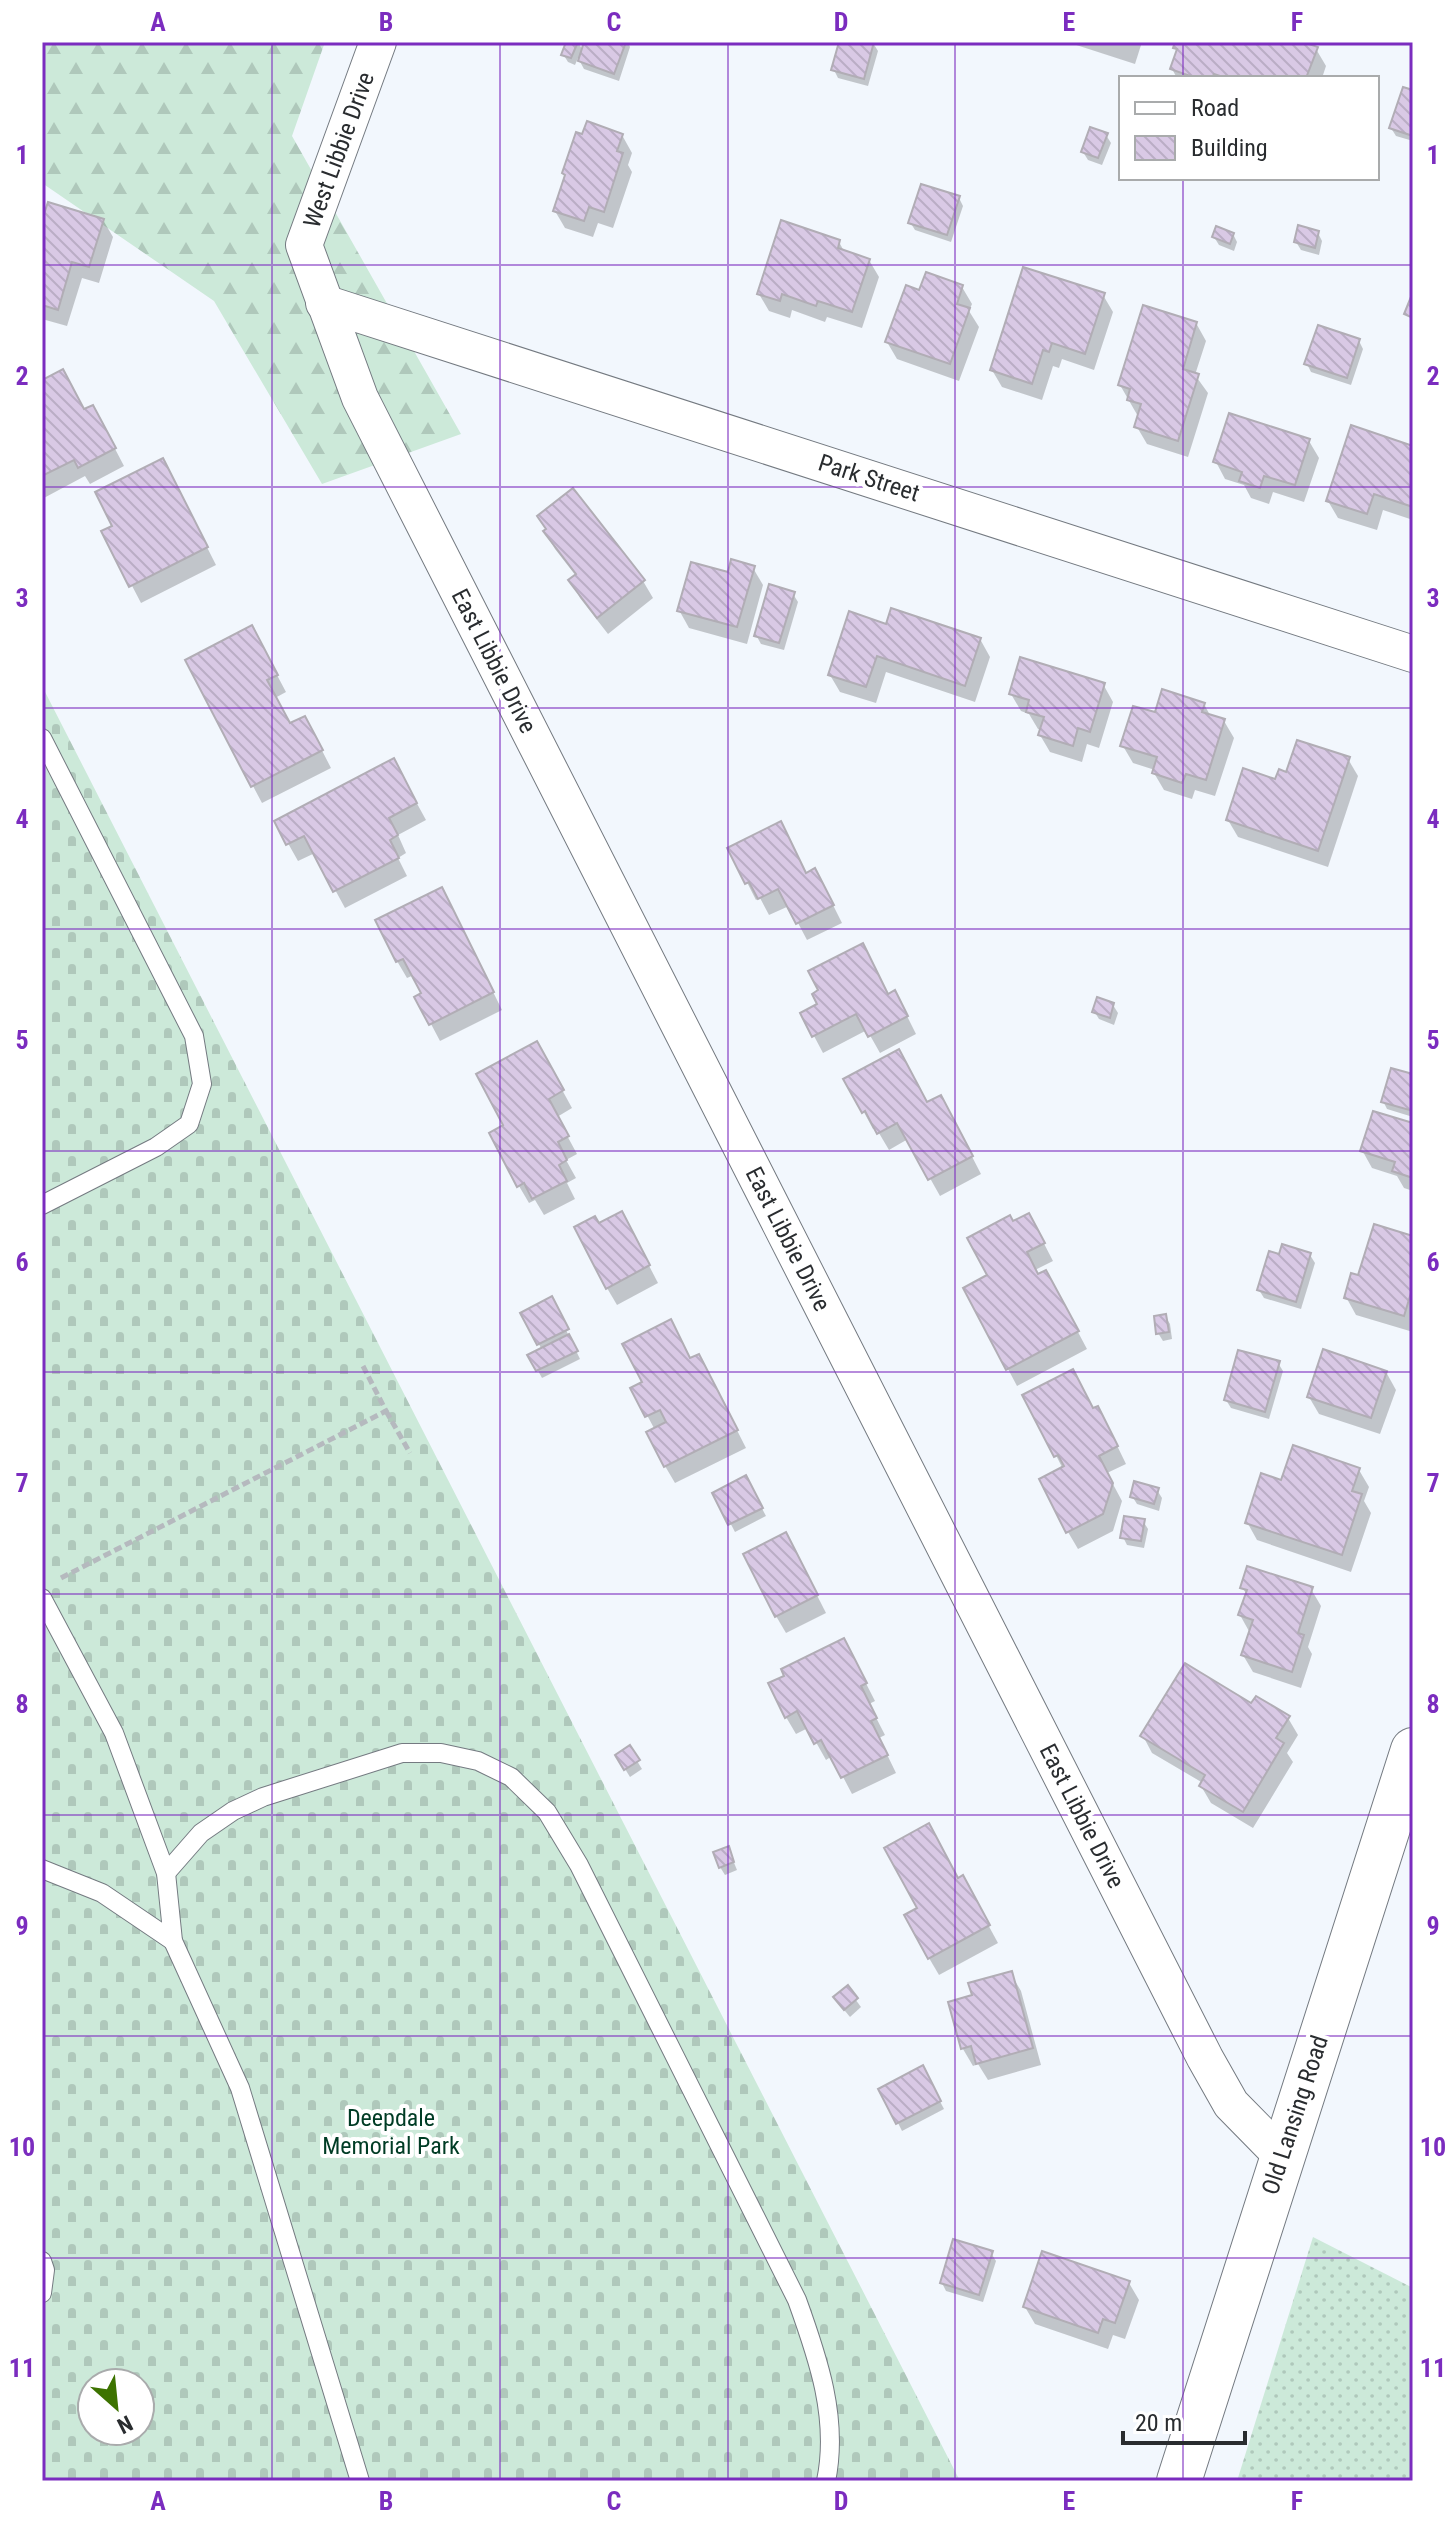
<svg xmlns="http://www.w3.org/2000/svg" width="1455" height="2523" font-family="'Roboto Condensed',sans-serif">
<style>
.grass{fill:url(#grass-dots)}
.forest{fill:url(#forest-firs)}
.cemetery{fill:url(#cemetery-stones);fill-rule:evenodd}
.shadow{fill:#0003}
.building{fill:url(#building-back-hatch);stroke:#b1adb5;stroke-width:2}
.lines{fill:none;stroke-linecap:round;stroke-linejoin:round}
.service-casing{stroke:#747a81;stroke-width:20}
.minor-casing{stroke:#747a81;stroke-width:38}
.tertiary-casing{stroke:#747a81;stroke-width:46}
.path{stroke:#b5b9be;stroke-width:5;stroke-dasharray:8 4;stroke-linecap:butt}
.service{stroke:#fff;stroke-width:18}
.minor{stroke:#fff;stroke-width:36}
.tertiary{stroke:#fff;stroke-width:44}
.grid{fill:none;stroke:#7b2cbf;stroke-width:2;stroke-opacity:0.55}
.labels{text-anchor:middle;stroke-width:8;stroke-linejoin:round;paint-order:stroke}
.street-label{font-size:24px;fill:#292c2f;stroke:#fff}
.park-label{font-size:24px;fill:#003c25;stroke:#fff}
.neatline{fill:none;stroke:#7b2cbf;stroke-width:3}
.grid-label{font-size:26px;text-anchor:middle;font-weight:bold;fill:#7b2cbf}
</style>
<defs>
<pattern id="grass-dots" width="8" height="8" patternUnits="userSpaceOnUse" patternTransform="scale(2)"><rect width="8" height="8" fill="#cce9d9"/><path d="M2 2h.1M6 6h.1" fill="none" stroke="#afc8bb" stroke-width="1.8" stroke-linecap="round"/></pattern>
<pattern id="forest-firs" width="22" height="20" patternUnits="userSpaceOnUse" patternTransform="scale(2)"><rect width="22" height="20" fill="#cce9d9"/><path d="M5 1l3.5 6h-7zM16 11l3.5 6h-7z" fill="#afc8bb"/></pattern>
<pattern id="cemetery-stones" width="16" height="16" patternUnits="userSpaceOnUse" patternTransform="scale(2)"><rect width="16" height="16" fill="#cce9d9"/><path d="M2 7V4a2 2 0 0 1 4 0v3zM10 15v-3a2 2 0 0 1 4 0v3z" fill="#afc8bb"/></pattern>
<pattern id="building-back-hatch" width="6" height="6" patternUnits="userSpaceOnUse" patternTransform="scale(2)"><rect width="6" height="6" fill="#d9c9e5"/><path d="M-1 5l2 2M0 0l6 6M5-1l2 2" fill="none" stroke="#baadc5"/></pattern>
</defs>
<rect width="100%" height="100%" fill="#f2f7fd"/>
<path class="grass" d="M1313 2237 1413 2288V2481H1237Z"/>
<path class="forest" d="M42 42H325L292 136 461 434 322 484 214 301 42 183Z"/>
<path class="cemetery" d="M42 686 960 2481H42ZM92 2383H140V2431H92Z"/>
<g class="shadow">
<path d="M568 42H578L583 51 586 42H628L630 47 619 81 584 69 578 58 575 65 568 62 563 54Z"/>
<path d="M841 42 873 43 878 51 868 86 838 78 834 70Z"/>
<path d="M1067 42H1142L1135 64Z"/>
<path d="M1177 42H1300L1316 49 1326 66 1322 78H1177L1172 69 1178 52 1175 47Z"/>
<path d="M1413 93V141L1396 136 1391 128Z"/>
<path d="M622 135 632 153 628 165 632 172 613 228 598 223 593 237 565 228 555 211Z"/>
<path d="M1106 135 1111 143 1102 165 1088 160 1083 152Z"/>
<path d="M959 198 963 206 951 242 915 230 910 222Z"/>
<path d="M42 215 103 220 113 237 99 283 82 278 67 326 42 319Z"/>
<path d="M1318 233 1322 241 1319 255 1301 250 1296 242Z"/>
<path d="M1233 234 1237 242 1234 251 1219 245 1214 237Z"/>
<path d="M839 242 845 253 869 260 879 277 862 328 827 317 825 322 792 310 790 318 769 311 759 294Z"/>
<path d="M962 287 972 304 969 311 979 327 959 381 897 359 887 342 920 293Z"/>
<path d="M1103 295 1113 312 1094 370 1062 359 1059 368 1053 366 1042 400 1002 387 992 370Z"/>
<path d="M1196 323 1206 341 1195 375 1208 393 1188 457 1147 444 1137 427 1139 418 1120 385Z"/>
<path d="M1359 341 1363 349 1351 385 1311 372 1307 364Z"/>
<path d="M42 383 102 424 124 466 90 484 85 476 42 499Z"/>
<path d="M1309 441 1319 458 1304 502 1273 492 1269 504 1251 498 1244 485 1225 479 1216 462Z"/>
<path d="M1413 448V520L1383 510 1377 530 1338 518 1328 501Z"/>
<path d="M172 478 216 565 141 603 104 532 114 527Z"/>
<path d="M573 491 643 581 653 598 608 634 580 598 571 581 576 576 555 549 545 532Z"/>
<path d="M753 568 763 585 747 644 689 628 679 610 729 575Z"/>
<path d="M793 594 798 602 784 650 761 644 756 635Z"/>
<path d="M887 626 980 639 990 657 975 702 886 672 876 703 840 692 830 675Z"/>
<path d="M261 645 286 692 275 698 290 726 314 735 331 768 262 803 253 786Z"/>
<path d="M1103 684 1113 702 1099 748 1087 744 1082 762 1050 752 1040 735 1042 730 1038 729 1029 714 1021 711 1011 694Z"/>
<path d="M1204 704 1211 717 1224 721 1234 738 1215 796 1195 790 1192 799 1164 790 1154 773 1155 770 1133 763 1123 746 1156 715Z"/>
<path d="M1348 759 1358 776 1328 867 1238 837 1228 820 1277 782Z"/>
<path d="M403 778 426 820 398 835 406 853 398 858 407 876 345 908 315 853 298 861 276 822Z"/>
<path d="M730 849 806 875 824 887 842 923 807 940 789 906 769 915 760 898 756 900Z"/>
<path d="M451 907 502 1010 440 1041 431 1024 424 994 414 975 407 978 397 961Z"/>
<path d="M889 996 904 1010 916 1034 880 1053 867 1030 823 1053 814 1036Z"/>
<path d="M1113 1005 1118 1013 1114 1025 1099 1019 1094 1011Z"/>
<path d="M537 1044 572 1108 557 1117 577 1154 566 1160 576 1178 567 1183 575 1199 544 1215 535 1200 529 1203 519 1186 506 1126Z"/>
<path d="M1413 1076V1117L1387 1109 1383 1101Z"/>
<path d="M846 1079 927 1104 950 1114 981 1174 940 1196 908 1139 889 1150 876 1128 873 1129Z"/>
<path d="M1413 1125V1191L1404 1188 1397 1176 1372 1168 1362 1150Z"/>
<path d="M1013 1223 1038 1232 1053 1261 1035 1270 1038 1276 1055 1289 1087 1349 1017 1386 1008 1369 989 1276Z"/>
<path d="M598 1225 631 1231 658 1283 617 1305 607 1288Z"/>
<path d="M1413 1238V1332L1356 1315 1346 1297Z"/>
<path d="M1310 1255 1315 1263 1301 1309 1264 1298 1259 1290 1280 1256Z"/>
<path d="M551 1299 580 1359 542 1378 530 1356 542 1350 523 1314Z"/>
<path d="M1165 1316 1170 1324 1172 1339 1163 1341 1158 1333Z"/>
<path d="M691 1360 708 1373 746 1448 675 1483 665 1466 655 1430 633 1389Z"/>
<path d="M1278 1363 1283 1371 1269 1419 1231 1408 1226 1400Z"/>
<path d="M1386 1372 1396 1390 1380 1434 1319 1414 1309 1397Z"/>
<path d="M1025 1395 1093 1410 1107 1425 1126 1464 1107 1473 1122 1501 1113 1531 1078 1549 1068 1532 1063 1469Z"/>
<path d="M1359 1470 1369 1487 1364 1501 1371 1513 1351 1572 1257 1540 1247 1522 1282 1483Z"/>
<path d="M746 1478 766 1516 735 1532 715 1494Z"/>
<path d="M1157 1490 1162 1498 1159 1511 1137 1504 1132 1496Z"/>
<path d="M1143 1521 1148 1529 1144 1548 1127 1545 1123 1537Z"/>
<path d="M795 1552 826 1613 786 1633 776 1616Z"/>
<path d="M1242 1587 1311 1589 1321 1606 1308 1647 1312 1654 1301 1688 1253 1672 1243 1655 1250 1633 1240 1615 1247 1595Z"/>
<path d="M853 1658 875 1701 869 1704 885 1735 879 1738 896 1773 852 1794 832 1756 826 1760 808 1728 796 1734 786 1717 787 1677Z"/>
<path d="M1252 1705 1288 1718 1298 1735 1287 1753 1293 1762 1253 1828 1211 1803 1201 1786 1203 1783 1152 1753 1143 1736Z"/>
<path d="M629 1748 642 1769 630 1777 617 1756Z"/>
<path d="M728 1848 737 1870 725 1875 720 1867Z"/>
<path d="M962 1877 998 1943 939 1975 929 1958 920 1909Z"/>
<path d="M1011 1974 1021 1991 1041 2065 988 2080 978 2064 973 2066 963 2049 950 2004 974 1997Z"/>
<path d="M847 1988 861 2007 850 2017 840 2005Z"/>
<path d="M922 2067 944 2109 902 2131 881 2089Z"/>
<path d="M991 2253 996 2261 983 2302 946 2291 942 2283Z"/>
<path d="M1129 2283 1139 2300 1125 2339 1113 2335 1108 2349 1035 2324 1025 2307Z"/>
</g>
<g class="building">
<path d="M566 42H578L571 58 561 55Z"/>
<path d="M584 42H626L614 74 578 61Z"/>
<path d="M839 42H874L864 79 831 70Z"/>
<path d="M1175 42H1303L1318 47 1306 78H1226L1214 74 1212 78H1196L1170 69 1177 49 1173 48Z"/>
<path d="M1403 87 1413 90V136L1389 128Z"/>
<path d="M587 121 623 134 617 151 623 153 604 212 589 207 584 221 553 211 565 175 562 173 576 132 582 134Z"/>
<path d="M1090 127 1108 133 1098 158 1081 152Z"/>
<path d="M921 184 960 196 947 235 908 223Z"/>
<path d="M48 202 104 219 89 267 72 262 58 310 42 305V213L44 214Z"/>
<path d="M781 220 840 240 838 248 870 259 852 312 818 301 816 306 782 294 780 301 757 294Z"/>
<path d="M1298 225 1319 231 1315 248 1294 242Z"/>
<path d="M1216 226 1234 233 1230 244 1212 237Z"/>
<path d="M1023 267 1105 293 1085 354 1052 343 1049 352 1043 350 1032 384 990 370Z"/>
<path d="M926 272 963 285 957 304 970 308 950 364 885 342 906 285 919 290Z"/>
<path d="M1413 292V318L1404 314Z"/>
<path d="M1143 305 1197 322 1183 369 1199 374 1178 441 1134 427 1141 404 1127 400 1130 389 1118 385Z"/>
<path d="M1318 325 1360 339 1347 378 1304 364Z"/>
<path d="M63 369 84 409 93 405 116 448 78 468 74 460 42 476V380Z"/>
<path d="M1229 413 1310 439 1295 485 1264 476 1260 488 1239 481 1242 472 1213 462Z"/>
<path d="M1351 425 1413 446V507L1374 494 1367 514 1326 501Z"/>
<path d="M163 458 208 547 129 587 101 531 112 526 95 492Z"/>
<path d="M573 488 645 580 597 618 568 580 576 574 543 531 546 529 537 516Z"/>
<path d="M731 559 755 566 737 627 677 611 691 562 728 572Z"/>
<path d="M769 584 795 592 779 643 754 636Z"/>
<path d="M891 608 981 638 965 686 877 656 866 687 828 675 849 611 886 624Z"/>
<path d="M252 625 278 675 267 680 290 723 305 716 323 750 251 787 185 660Z"/>
<path d="M1020 657 1105 683 1090 732 1078 728 1073 746 1038 735 1044 717 1026 712 1029 700 1009 694Z"/>
<path d="M1162 689 1205 703 1202 712 1225 719 1206 780 1186 774 1182 783 1152 773 1157 757 1120 746 1133 706 1155 712Z"/>
<path d="M1297 740 1350 757 1318 851 1226 820 1243 768 1275 779 1279 769 1286 772Z"/>
<path d="M394 758 417 803 389 818 398 835 390 840 399 858 333 892 304 836 286 845 274 821Z"/>
<path d="M781 821 806 873 815 868 834 905 796 924 778 889 758 899 749 882 745 884 727 848Z"/>
<path d="M442 887 494 992 429 1025 414 997 421 993 403 959 396 962 375 920Z"/>
<path d="M863 943 888 994 895 990 908 1016 868 1037 856 1014 812 1037 800 1013 817 1004 812 994 818 990 808 971Z"/>
<path d="M1097 997 1114 1003 1110 1018 1092 1012Z"/>
<path d="M537 1041 564 1090 549 1099 569 1136 558 1142 567 1160 559 1165 567 1181 532 1199 524 1183 517 1187 489 1133 503 1125 476 1074Z"/>
<path d="M899 1049 927 1102 941 1095 973 1156 928 1180 897 1123 877 1134 865 1111 862 1113 843 1079Z"/>
<path d="M1391 1068 1413 1074V1111L1381 1102Z"/>
<path d="M1373 1111 1413 1123V1178L1392 1171 1395 1162 1360 1151Z"/>
<path d="M622 1211 650 1265 606 1289 574 1227 595 1216 599 1223Z"/>
<path d="M1029 1213 1045 1243 1027 1252 1038 1274 1046 1270 1079 1331 1006 1370 963 1288 987 1275 967 1238 1010 1215 1013 1221Z"/>
<path d="M1374 1224 1413 1236V1293H1411L1404 1316 1344 1298 1351 1273 1358 1275Z"/>
<path d="M1282 1244 1311 1253 1296 1302 1257 1290 1269 1251 1279 1254Z"/>
<path d="M552 1296 569 1329 537 1345 520 1313Z"/>
<path d="M1166 1314 1169 1332 1156 1334 1154 1316Z"/>
<path d="M671 1319 690 1358 699 1354 738 1430 664 1467 646 1432 666 1422 660 1410 645 1417 630 1388 642 1382 622 1344Z"/>
<path d="M569 1334 578 1351 536 1371 527 1355Z"/>
<path d="M1323 1349 1387 1371 1371 1418 1307 1397Z"/>
<path d="M1238 1350 1280 1361 1265 1412 1224 1400Z"/>
<path d="M1073 1369 1093 1408 1098 1406 1118 1446 1099 1456 1113 1483 1103 1514 1066 1533 1039 1479 1064 1466 1058 1455 1054 1457 1022 1395Z"/>
<path d="M1293 1445 1360 1468 1352 1491 1362 1494 1342 1555 1245 1523 1261 1473 1281 1480Z"/>
<path d="M746 1475 763 1508 728 1525 712 1493Z"/>
<path d="M1134 1481 1159 1488 1154 1504 1130 1497Z"/>
<path d="M1124 1516 1145 1519 1141 1541 1120 1538Z"/>
<path d="M786 1532 818 1595 775 1617 743 1554Z"/>
<path d="M1247 1566 1313 1587 1298 1633 1304 1635 1292 1672 1241 1655 1253 1620 1238 1615 1247 1590 1240 1588Z"/>
<path d="M844 1638 867 1683 861 1686 877 1718 871 1721 888 1755 841 1778 821 1740 814 1744 797 1711 785 1718 768 1683 784 1676 781 1669Z"/>
<path d="M1185 1663 1251 1703 1256 1696 1290 1716 1276 1738 1284 1743 1243 1812 1199 1786 1205 1775 1140 1736Z"/>
<path d="M630 1745 640 1760 624 1770 615 1755Z"/>
<path d="M929 1823 958 1878 963 1875 990 1925 928 1959 904 1915 917 1908 884 1848Z"/>
<path d="M729 1846 734 1862 719 1868 713 1852Z"/>
<path d="M1012 1971 1033 2048 976 2064 971 2046 961 2049 948 2002 972 1995 968 1983Z"/>
<path d="M848 1985 858 1998 844 2010 833 1997Z"/>
<path d="M923 2065 941 2101 896 2124 878 2089Z"/>
<path d="M953 2239 993 2251 979 2295 940 2283Z"/>
<path d="M1042 2251 1130 2281 1115 2323 1103 2319 1098 2333 1023 2307Z"/>
</g>
<g class="lines">
<g class="service-casing">
<g id="service">
<path d="M42 738 194 1036 202 1084 189 1124 156 1147 42 1205"/>
<path d="M42 1598 114 1733 166 1873 173 1941 240 2088 360 2481"/>
<path d="M42 1869 102 1893 173 1941"/>
<path d="M166 1873 201 1833 233 1811 263 1797 402 1753H441L478 1761 511 1777 547 1812 579 1865 797 2300C818 2358 839 2419 826 2481"/>
<path d="M42 2261 45 2270 42 2293"/>
</g>
</g>
<g class="minor-casing">
<g id="minor">
<path d="M378 42 304 245 360 398 1205 2058 1231 2104 1282 2156"/>
<path d="M324 303 1413 654"/>
</g>
</g>
<g class="tertiary-casing">
<path id="tertiary" d="M1179 2481 1413 1750"/>
</g>
<g class="path">
<path d="M386 1411 410 1453"/>
<path d="M61 1578 386 1411 363 1366"/>
</g>
<use href="#service" class="service"/>
<use href="#minor" class="minor"/>
<use href="#tertiary" class="tertiary"/>
</g>
<path class="grid" d="M272 42V2481M500 42V2481M728 42V2481M955 42V2481M1183 42V78M1183 178V2481M42 265H1413M42 487H1413M42 708H1413M42 929H1413M42 1151H1413M42 1372H1413M42 1594H1413M42 1815H1413M42 2036H1413M42 2258H1413"/>
<g class="labels">
<g class="street-label">
<text transform="translate(339 150) rotate(-70)" y="8">West Libbie Drive</text>
<text transform="translate(869 478) rotate(18)" y="8">Park Street</text>
<text transform="translate(494 661) rotate(63)" y="8">East Libbie Drive</text>
<text transform="translate(788 1239) rotate(63)" y="8">East Libbie Drive</text>
<text transform="translate(1082 1816) rotate(63)" y="8">East Libbie Drive</text>
<text transform="translate(1295 2115) rotate(-72)" y="8">Old Lansing Road</text>
</g>
<g class="park-label">
<text x="391" y="2126">Deepdale<tspan x="391" dy="28">Memorial Park</tspan></text>
</g>
</g>
<rect width="1455" height="2523" fill="none" stroke="#ffffff" stroke-width="88"/>
<rect x="1119" y="76" width="260" height="104" fill="#ffffff" stroke="#a9abac" stroke-width="2"/>
<rect x="1135" y="102" width="40" height="12" fill="#ffffff" stroke="#a9abac" stroke-width="2"/>
<text x="1191" y="116" font-size="24" fill="#292c2f">Road</text>
<rect x="1135" y="136" width="40" height="24" fill="url(#building-back-hatch)" stroke="#a9abac" stroke-width="2"/>
<text x="1191" y="156" font-size="24" fill="#292c2f">Building</text>
<g transform="translate(116 2407) rotate(153)"><circle r="38" fill="#ffffff" stroke="#a9abac" stroke-width="2"/>
<path d="M0-6L14 30L0 20L-14 30Z" fill="#3d7300"/>
<text y="-12" font-size="22" font-weight="bold" text-anchor="middle" fill="#292c2f">N</text>
</g>
<path d="M1123 2431v12h122v-12" fill="none" stroke="#292c2f" stroke-width="4"/>
<text x="1135" y="2431" font-size="24" fill="#292c2f" stroke="#ffffff" stroke-width="6" paint-order="stroke">20 m</text>
<rect x="44" y="44" width="1367" height="2435" class="neatline"/>
<g class="grid-label">
<text x="158" y="31">A</text>
<text x="386" y="31">B</text>
<text x="614" y="31">C</text>
<text x="841" y="31">D</text>
<text x="1069" y="31">E</text>
<text x="1297" y="31">F</text>
<text x="22" y="164">1</text>
<text x="1433" y="164">1</text>
<text x="22" y="385">2</text>
<text x="1433" y="385">2</text>
<text x="22" y="607">3</text>
<text x="1433" y="607">3</text>
<text x="22" y="828">4</text>
<text x="1433" y="828">4</text>
<text x="22" y="1049">5</text>
<text x="1433" y="1049">5</text>
<text x="22" y="1271">6</text>
<text x="1433" y="1271">6</text>
<text x="22" y="1492">7</text>
<text x="1433" y="1492">7</text>
<text x="22" y="1713">8</text>
<text x="1433" y="1713">8</text>
<text x="22" y="1935">9</text>
<text x="1433" y="1935">9</text>
<text x="22" y="2156">10</text>
<text x="1433" y="2156">10</text>
<text x="22" y="2377">11</text>
<text x="1433" y="2377">11</text>
<text x="158" y="2510">A</text>
<text x="386" y="2510">B</text>
<text x="614" y="2510">C</text>
<text x="841" y="2510">D</text>
<text x="1069" y="2510">E</text>
<text x="1297" y="2510">F</text>
</g>
</svg>
